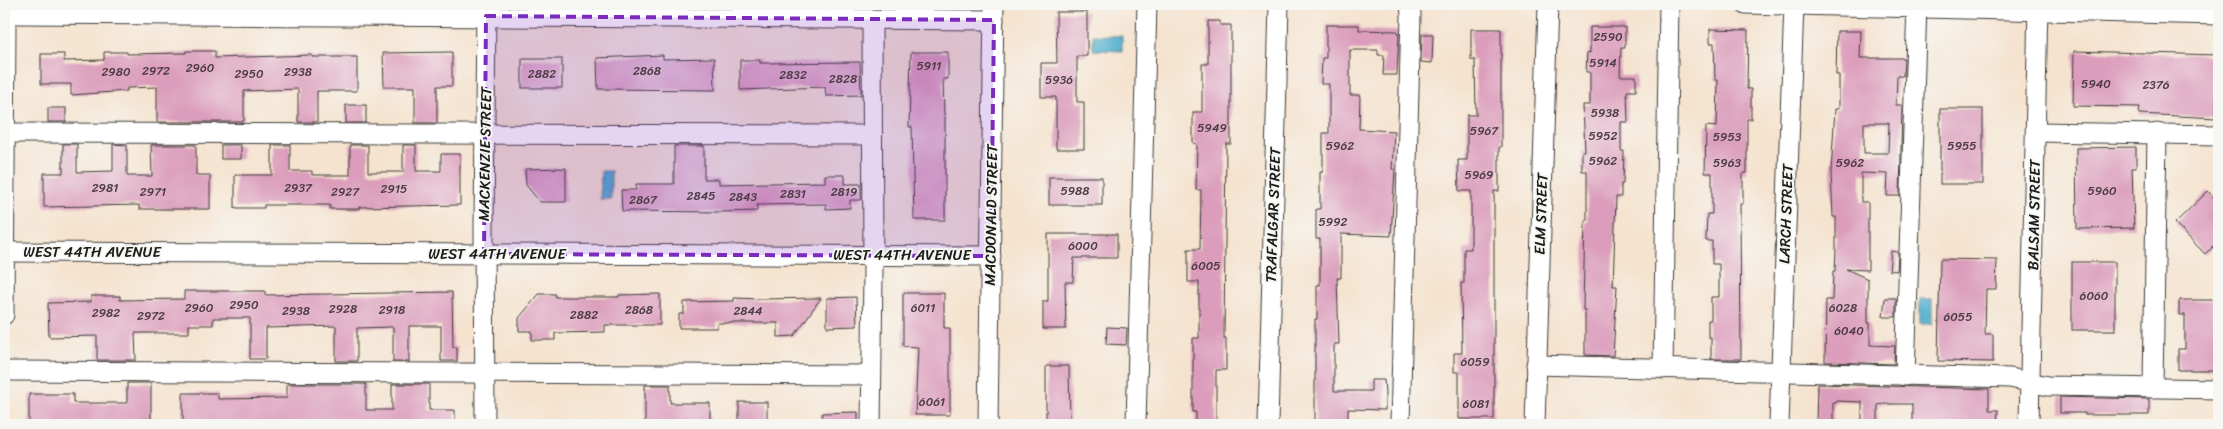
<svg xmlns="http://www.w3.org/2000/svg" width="2223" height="429" font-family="Sriracha,sans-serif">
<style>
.water{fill:#4daecc;stroke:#346574}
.building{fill:#db9dbb;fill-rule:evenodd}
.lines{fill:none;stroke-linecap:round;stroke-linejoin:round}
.minor-casing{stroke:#3d3a37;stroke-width:21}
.minor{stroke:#fff;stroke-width:19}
.marked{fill:#7b2cbf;fill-opacity:0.2;stroke:#7b2cbf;stroke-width:4;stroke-dasharray:10 6;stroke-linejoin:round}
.labels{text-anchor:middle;stroke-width:4;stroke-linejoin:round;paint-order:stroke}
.number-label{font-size:12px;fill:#4c3c44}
.street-label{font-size:15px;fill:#1c1c1c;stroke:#f6f6f2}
</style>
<rect width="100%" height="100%" fill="#f6f6f2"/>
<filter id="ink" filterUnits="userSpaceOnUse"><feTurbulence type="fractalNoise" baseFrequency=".02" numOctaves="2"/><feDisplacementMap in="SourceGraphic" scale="10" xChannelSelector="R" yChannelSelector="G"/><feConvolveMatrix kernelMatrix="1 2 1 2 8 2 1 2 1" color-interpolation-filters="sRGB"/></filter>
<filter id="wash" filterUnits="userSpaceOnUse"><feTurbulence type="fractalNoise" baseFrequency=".0096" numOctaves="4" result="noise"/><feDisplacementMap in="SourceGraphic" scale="20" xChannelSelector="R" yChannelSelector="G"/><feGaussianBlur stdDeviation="1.12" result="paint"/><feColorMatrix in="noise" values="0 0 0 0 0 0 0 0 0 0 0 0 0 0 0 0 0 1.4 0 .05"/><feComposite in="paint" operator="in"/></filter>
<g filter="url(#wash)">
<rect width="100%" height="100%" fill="#f5e3cf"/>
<g class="water">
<path d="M1093 35 1122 36V51L1093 50Z"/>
<path d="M601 171H611V199H600Z"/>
<rect x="1920" y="299" width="12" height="25"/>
</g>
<g id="blocks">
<g class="building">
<path d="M1056 12H1087V56H1077V102H1084V149H1056V97H1041V63H1057Z"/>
<path d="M1208 21H1220V25H1231V144H1226L1224 338H1226V370H1216V425H1196V412H1193V338H1199V282H1188V249H1200L1201 190H1196L1197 144 1193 143V112H1202V64H1208Z"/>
<path d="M1326 25H1359V30L1397 31 1399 33 1397 75H1383L1384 55H1378V50H1350V95H1360L1359 129 1394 131 1392 169H1395L1391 236 1341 234V278H1337L1339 344H1334V391H1371V380H1384L1385 393V410L1348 409V424H1315V319H1317V285H1320V239H1316V209H1320V172H1323V133H1329V84H1321L1322 58H1326Z"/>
<path d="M1590 27H1625V48H1621L1620 76H1636V91H1627L1628 122H1621V151H1624L1623 184H1621V197H1616L1613 286H1617L1613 356 1585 355V310H1583L1585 221H1587V171H1582V151H1585L1583 105H1590V72H1586L1587 52 1590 53Z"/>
<path d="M1471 29H1501V147H1499V191H1494V419H1459V372H1454V353H1462L1461 283H1464V249H1471V191H1459L1458 160H1467V115H1476L1475 60H1471Z"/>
<path d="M1710 29 1748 30 1747 89H1751V119H1747V173H1743V204H1740L1741 359H1711V337H1708V320H1711V297H1719V264H1712V241H1706L1707 214H1712V173H1705L1706 126 1717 127 1718 80H1715L1714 43H1710Z"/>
<path d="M1837 31H1861L1860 58H1904L1903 76H1897L1896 105H1902L1900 196H1887L1888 174 1861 173V202H1868V270L1846 269 1868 279V323H1870V345L1895 346 1894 364 1825 362 1826 300H1832L1833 271H1835L1836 249V217H1833L1831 172 1835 109H1839V75H1836ZM1864 123H1889L1888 153H1864Z"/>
<path d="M1422 34H1433L1432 63 1421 62Z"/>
<path d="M186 51H215V58L312 55V57H357V91H317V122H298V89L244 91V121L241 122H157V87L127 88V91L71 95V84H41V54H64V61L104 60V52H127V54L186 53Z"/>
<path d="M2074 51 2217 55 2216 118 2139 114 2140 107 2073 106Z"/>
<path d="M452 52V86H437V123H415V87H384L383 53Z"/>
<path d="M911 52H948V79H943L944 116H945V220H914L912 127H909Z"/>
<path d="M663 55V59L714 58 715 90 598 89 597 58Z"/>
<rect x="522" y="59" width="40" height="29"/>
<path d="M740 60H760V63L860 62 861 95 826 96 825 87 740 90Z"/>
<rect x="346" y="105" width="20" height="18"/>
<rect x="48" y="108" width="18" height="14"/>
<rect x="1940" y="109" width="43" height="75"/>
<path d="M63 144H77V172L113 171V144L127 145V176H152L151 145H196V175H210V209H139V205L44 207V173H63Z"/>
<rect x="221" y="145" width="20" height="14"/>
<path d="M272 145H290V171H312V175H350V145H368V172H403V145H416V171H441V154H460V205L359 207V209H330V205H264V208H235V175H272Z"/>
<path d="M674 146H704V179H719V184L825 182V175H845V184H861V200H850V208L826 209V204L757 205V211L720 212 622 211 621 190H636V184H674Z"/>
<path d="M2136 147V168H2132L2134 228 2077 229 2076 148Z"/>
<path d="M566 168V202H540L526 185 525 169Z"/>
<rect x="1049" y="177" width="53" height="28"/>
<path d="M2208 191 2219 204V240L2205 254 2175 223Z"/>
<path d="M1048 234H1117V258H1074L1073 282H1065L1066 329H1043V301H1048Z"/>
<path d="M1891 251 1898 252 1897 271 1889 270Z"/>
<path d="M1940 259 1997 260 1996 289H1986L1985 334H1993V362L1938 361Z"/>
<rect x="2072" y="262" width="43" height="68"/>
<path d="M184 291H265V295L452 292 453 347H457V361H441V326H409V362H393V327L357 328V361H336V326L266 328V359H250V318H213V325H189V333H135L136 360H97V336L49 337 48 303 91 302V296H120V300L184 299Z"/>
<path d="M903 293H944V328H950V415H915L918 347 903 346Z"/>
<path d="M539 294H555V297H619V295L660 294V325H605V332L555 333V340H532V331H519V318Z"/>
<path d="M856 297 857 326 827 327V298Z"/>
<path d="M734 298 762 299 821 298 794 336 778 337V323H717V328H679V314H684V302L734 301Z"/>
<path d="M1885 298H1896V317H1883Z"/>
<path d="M2179 300H2219V370H2178V349H2185V315H2179Z"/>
<path d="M1107 327 1127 328 1126 345 1106 344Z"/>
<path d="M1046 366H1069L1070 425H1046Z"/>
<path d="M127 383H151V425H29V394H73V403H127Z"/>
<path d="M287 384H366V410H392V384H429V410H455V425H183V393H218V399L287 398Z"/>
<path d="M1817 384 1989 389V410H1998L1997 425H1912V404H1883L1878 405V425H1862V402L1836 401V403H1833V425H1816Z"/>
<path d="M645 385H670V403H710V425H645Z"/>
<path d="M2060 397 2149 399V415H2085V413H2060Z"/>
<rect x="739" y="402" width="28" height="23"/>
<path d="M858 412V425H822V413Z"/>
</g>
</g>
</g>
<g filter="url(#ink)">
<use href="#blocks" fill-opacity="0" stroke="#3d3a37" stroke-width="1"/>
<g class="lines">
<g class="minor-casing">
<g id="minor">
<path d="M1746 4 2219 15"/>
<path d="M18 14 994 20"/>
<path d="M2036 132 2219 135"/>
<path d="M4 133 871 135"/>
<path d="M4 252 991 256"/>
<path d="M4 315 6 25"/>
<path d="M1536 365 2010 378 2048 386 2219 389"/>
<path d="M1663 369 1669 4"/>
<path d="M4 371 871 375"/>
<path d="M1905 376 1917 4"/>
<path d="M2153 388 2157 133"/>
<path d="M485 425 484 229 486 5"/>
<path d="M871 425 873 274 872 19"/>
<path d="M988 425 994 4"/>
<path d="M1136 425 1147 4"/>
<path d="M1268 425 1279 4"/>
<path d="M1400 425 1411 15 1410 4"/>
<path d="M1535 425 1548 4"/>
<path d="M1779 425 1794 4"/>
<path d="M2029 425 2038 4"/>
</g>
</g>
<use href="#minor" class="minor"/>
</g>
</g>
<path class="marked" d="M486 16 994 20 991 256 484 254Z"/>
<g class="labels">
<g class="number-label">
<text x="1608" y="41">2590</text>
<text x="1603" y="67">5914</text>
<text x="929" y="70">5911</text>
<text x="200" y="72">2960</text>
<text x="156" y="75">2972</text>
<text x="647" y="75">2868</text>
<text x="116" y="76">2980</text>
<text x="298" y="76">2938</text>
<text x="249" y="78">2950</text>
<text x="542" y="78">2882</text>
<text x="793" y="79">2832</text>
<text x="843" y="83">2828</text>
<text x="1059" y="84">5936</text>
<text x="2096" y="88">5940</text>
<text x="2156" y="89">2376</text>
<text x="1605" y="117">5938</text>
<text x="1212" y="132">5949</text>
<text x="1484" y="135">5967</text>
<text x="1603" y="140">5952</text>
<text x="1727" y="141">5953</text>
<text x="1340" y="150">5962</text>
<text x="1962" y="150">5955</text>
<text x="1603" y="165">5962</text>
<text x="1727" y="167">5963</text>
<text x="1850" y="167">5962</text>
<text x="1479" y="179">5969</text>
<text x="105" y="192">2981</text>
<text x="298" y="192">2937</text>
<text x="394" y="193">2915</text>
<text x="1075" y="195">5988</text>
<text x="2102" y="195">5960</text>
<text x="153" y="196">2971</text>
<text x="345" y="196">2927</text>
<text x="844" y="196">2819</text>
<text x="793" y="198">2831</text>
<text x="701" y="200">2845</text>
<text x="743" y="201">2843</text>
<text x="643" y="204">2867</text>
<text x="1333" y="226">5992</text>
<text x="1083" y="250">6000</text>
<text x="1206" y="270">6005</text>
<text x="2094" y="300">6060</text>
<text x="244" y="309">2950</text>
<text x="199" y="312">2960</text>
<text x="923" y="312">6011</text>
<text x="1843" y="312">6028</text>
<text x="343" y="313">2928</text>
<text x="392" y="314">2918</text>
<text x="639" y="314">2868</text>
<text x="296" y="315">2938</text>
<text x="748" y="315">2844</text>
<text x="106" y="317">2982</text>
<text x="584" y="319">2882</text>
<text x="151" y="320">2972</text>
<text x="1958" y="321">6055</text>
<text x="1849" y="335">6040</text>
<text x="1475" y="366">6059</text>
<text x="932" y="406">6061</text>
<text x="1476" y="408">6081</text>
</g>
<g class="street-label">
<text transform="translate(485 154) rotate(-89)" y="5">MACKENZIE STREET</text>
<text transform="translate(1541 214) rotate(-88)" y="5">ELM STREET</text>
<text transform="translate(1786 214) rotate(-88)" y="5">LARCH STREET</text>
<text transform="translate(991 215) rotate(-89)" y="5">MACDONALD STREET</text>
<text transform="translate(1273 215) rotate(-88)" y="5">TRAFALGAR STREET</text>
<text transform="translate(2034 215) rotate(-89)" y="5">BALSAM STREET</text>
<text x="92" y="257">WEST 44TH AVENUE</text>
<text x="497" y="259">WEST 44TH AVENUE</text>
<text x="902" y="260">WEST 44TH AVENUE</text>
</g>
</g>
<rect width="2223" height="429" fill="none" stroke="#f6f6f2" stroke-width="20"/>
</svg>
